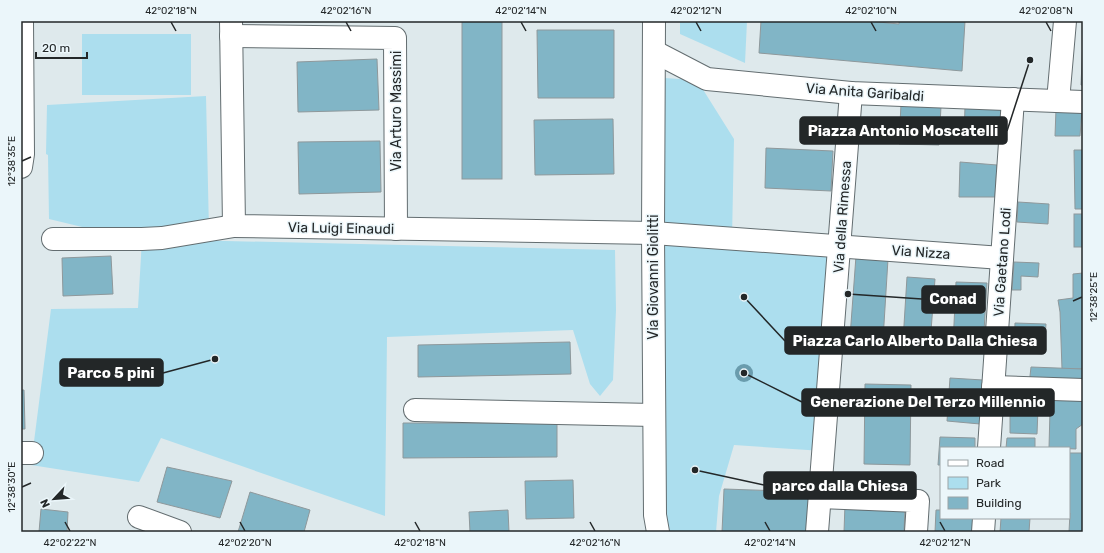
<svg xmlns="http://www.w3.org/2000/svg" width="1104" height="553" font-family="Rubik,sans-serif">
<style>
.green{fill:#acdeee}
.water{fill:#6a9cad}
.building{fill:#81b5c6;stroke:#8e989b}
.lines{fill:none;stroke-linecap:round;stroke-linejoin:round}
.minor-casing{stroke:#636d70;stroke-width:24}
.minor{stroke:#fff;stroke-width:22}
.ticks{fill:none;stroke:#232728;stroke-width:1.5}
.labels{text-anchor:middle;stroke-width:3;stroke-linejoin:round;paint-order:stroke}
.street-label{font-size:14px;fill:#232728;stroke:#ebf6fa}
.leader{fill:none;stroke:#232728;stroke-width:1.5}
.callout-dot{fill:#232728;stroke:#ebf6fa;stroke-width:1.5}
.callout{fill:#232728;stroke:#232728;stroke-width:1.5}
.callout-label{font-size:15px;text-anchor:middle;font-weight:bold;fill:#fff}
.neatline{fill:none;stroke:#232728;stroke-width:1.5}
.ticks-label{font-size:10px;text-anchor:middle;fill:#232728}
</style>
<rect width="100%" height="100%" fill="#dee9ec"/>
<g class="green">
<path d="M680 21H747L745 63 680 34Z"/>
<rect x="82" y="34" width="109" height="61"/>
<path d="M664 78 697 80 734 139 732 238 840 246 823 451 734 445 719 496 716 532H668L661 440 653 233 661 222Z"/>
<path d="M206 96 209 231 103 232 49 219 48 155 46 154 47 105Z"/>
<path d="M142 239 615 250 616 310 613 380 600 396 590 384 573 330 387 337 385 516 161 438 139 482 31 465 51 309 138 308Z"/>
</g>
<circle class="water" cx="744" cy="373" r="9"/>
<g class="building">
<rect x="462" y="21" width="40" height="158"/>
<path d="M761 21H868L899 24V21H965L962 71 759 53Z"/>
<path d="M537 30H614V98H538Z"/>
<path d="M1083 40V85H1081Z"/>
<path d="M377 59 379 110 298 112 297 62Z"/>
<path d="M901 104 941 106 939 145 899 144Z"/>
<path d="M965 106 1003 107 1002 140 964 139Z"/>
<path d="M1056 109H1082L1080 136H1055Z"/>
<path d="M613 119 614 174 535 175 534 120Z"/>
<path d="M380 141 381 192 299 194 298 142Z"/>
<path d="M766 148 833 151 831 191 765 188Z"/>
<path d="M1074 150H1083V209H1075Z"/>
<path d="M960 162 997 165 995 197H959Z"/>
<path d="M1018 202 1049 204 1048 224 1017 222Z"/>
<rect x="1074" y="214" width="9" height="33"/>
<path d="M111 256 113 294 63 296 62 258Z"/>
<path d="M856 256 888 259 883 340 850 337Z"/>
<path d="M1014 262 1039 263 1038 277 1021 276V290H1012Z"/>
<path d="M1083 273V369H1062L1060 312 1058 300 1073 298V274Z"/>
<path d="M907 277 935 279 930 344 903 341Z"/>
<path d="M956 282 987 283 983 347 953 345Z"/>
<path d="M1015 323 1046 324 1044 354 1014 352Z"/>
<path d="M570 342 571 374 418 377V345Z"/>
<path d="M1031 367 1083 369V386L1029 385Z"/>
<path d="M950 378 983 380 980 424 947 421Z"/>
<path d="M865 384 911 385 910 465 864 464Z"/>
<path d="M21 390H24L25 429H21Z"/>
<path d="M1011 392 1083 395V424L1076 429V449L1049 448 1050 410 1010 409Z"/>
<path d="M1010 409H1038L1037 434 1010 433Z"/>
<path d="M403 423H557V457L403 458Z"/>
<path d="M940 437 975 438V448H941V465H938Z"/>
<path d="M1007 438H1035V448H1006Z"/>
<path d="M1069 453H1083V532H1069L1070 513H1069Z"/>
<path d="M167 467 232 481 220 518 157 502Z"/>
<path d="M573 480 574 518 526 519 525 481Z"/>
<path d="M724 489 811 492 808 532H722Z"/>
<path d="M250 492 310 510 304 532H238Z"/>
<path d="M845 504 905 507 904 532H844Z"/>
<path d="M41 509 68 512 67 532H39Z"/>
<path d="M508 510 509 532H470L469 512Z"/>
<path d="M936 510H941V518H973V532H935Z"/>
<path d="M1001 518H1030L1029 532H1000Z"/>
</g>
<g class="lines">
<g class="minor-casing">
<g id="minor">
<path d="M231 21 234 226 653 233 1002 258"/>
<path d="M654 21 653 233 655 515 658 532"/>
<path d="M231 36 395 38 396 229"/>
<path d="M655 52 707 79 851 93 1083 102"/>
<path d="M1058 101 1065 21"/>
<path d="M21 167 23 154 22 21"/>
<path d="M53 239H142L162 238 234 226"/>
<path d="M993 387 1083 390"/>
<path d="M415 410 654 415"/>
<path d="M989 448 1013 99"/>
<path d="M21 453H32"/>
<path d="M820 497 918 501 916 532"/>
<path d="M139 517 180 532"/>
<path d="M817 532 851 93"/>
<path d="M983 532 984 518"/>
</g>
</g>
<use href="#minor" class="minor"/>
</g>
<path class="ticks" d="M171 22 176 31M346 22 351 31M521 22 526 31M696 22 701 31M871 22 876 31M1046 22 1051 31M22 161 31 157M1073 301 1082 297M22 487 31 483M65 522 70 531M240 522 245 531M415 522 420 531M590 522 595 531M765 522 770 531M940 522 945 531"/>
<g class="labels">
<g class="street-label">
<text transform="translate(865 92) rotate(4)" y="5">Via Anita Garibaldi</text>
<text transform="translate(396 111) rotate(-90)" y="5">Via Arturo Massimi</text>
<text transform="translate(842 217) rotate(-86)" y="5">Via della Rimessa</text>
<text transform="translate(341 228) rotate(1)" y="5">Via Luigi Einaudi</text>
<text transform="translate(921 252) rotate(4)" y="5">Via Nizza</text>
<text transform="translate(1002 262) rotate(-86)" y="5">Via Gaetano Lodi</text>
<text transform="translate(653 277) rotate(-90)" y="5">Via Giovanni Giolitti</text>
</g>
</g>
<path class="leader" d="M1030 60L1007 131M848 294L922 299M744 297L785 341M215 359L163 373M744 373L802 402M695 470L764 485"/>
<g class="callout-dot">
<circle cx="1030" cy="60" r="4"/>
<circle cx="848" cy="294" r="4"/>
<circle cx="744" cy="297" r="4"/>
<circle cx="215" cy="359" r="4"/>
<circle cx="744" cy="373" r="4"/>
<circle cx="695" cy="470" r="4"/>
</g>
<g class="callout">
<rect x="800" y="117" width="207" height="27" rx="4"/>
<rect x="922" y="286" width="63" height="27" rx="4"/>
<rect x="785" y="327" width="261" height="27" rx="4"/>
<rect x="60" y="359" width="103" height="27" rx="4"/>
<rect x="802" y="389" width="252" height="27" rx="4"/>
<rect x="764" y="472" width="152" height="27" rx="4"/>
</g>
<g class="callout-label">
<text x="903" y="136">Piazza Antonio Moscatelli</text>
<text x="953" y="304">Conad</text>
<text x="915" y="346">Piazza Carlo Alberto Dalla Chiesa</text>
<text x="111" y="378">Parco 5 pini</text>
<text x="928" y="407">Generazione Del Terzo Millennio</text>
<text x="840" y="491">parco dalla Chiesa</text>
</g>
<rect width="1104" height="553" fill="none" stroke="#ebf6fa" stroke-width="44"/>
<rect x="940" y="447" width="130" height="72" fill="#ebf6fa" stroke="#9ba3a6"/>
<rect x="948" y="460" width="20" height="6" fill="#ffffff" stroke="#9ba3a6"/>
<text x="976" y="467" font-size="12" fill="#232728">Road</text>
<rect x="948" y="477" width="20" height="12" fill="#acdeee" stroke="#9ba3a6"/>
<text x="976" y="487" font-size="12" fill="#232728">Park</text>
<rect x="948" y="497" width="20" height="12" fill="#81b5c6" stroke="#9ba3a6"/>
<text x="976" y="507" font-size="12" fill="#232728">Building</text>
<g transform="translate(54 499) rotate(244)" stroke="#ebf6fa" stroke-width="3" paint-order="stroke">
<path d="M0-3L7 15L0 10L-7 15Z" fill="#232728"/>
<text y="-6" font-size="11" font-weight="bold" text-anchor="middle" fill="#232728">N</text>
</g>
<path d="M36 52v6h51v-6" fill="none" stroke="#232728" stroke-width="2"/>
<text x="42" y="52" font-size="12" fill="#232728" stroke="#ebf6fa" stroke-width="3" paint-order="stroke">20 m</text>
<rect x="22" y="22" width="1060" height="509" class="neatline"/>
<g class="ticks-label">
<text x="171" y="14">42°02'18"N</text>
<text x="346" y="14">42°02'16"N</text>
<text x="521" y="14">42°02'14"N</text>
<text x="696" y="14">42°02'12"N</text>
<text x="871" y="14">42°02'10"N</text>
<text x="1046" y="14">42°02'08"N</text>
<text transform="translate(11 161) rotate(-90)" y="4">12°38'35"E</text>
<text transform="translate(1093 297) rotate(-90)" y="4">12°38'25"E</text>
<text transform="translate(11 487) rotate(-90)" y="4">12°38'30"E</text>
<text x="70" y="546">42°02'22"N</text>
<text x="245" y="546">42°02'20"N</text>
<text x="420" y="546">42°02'18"N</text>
<text x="595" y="546">42°02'16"N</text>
<text x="770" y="546">42°02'14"N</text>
<text x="945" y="546">42°02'12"N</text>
</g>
</svg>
